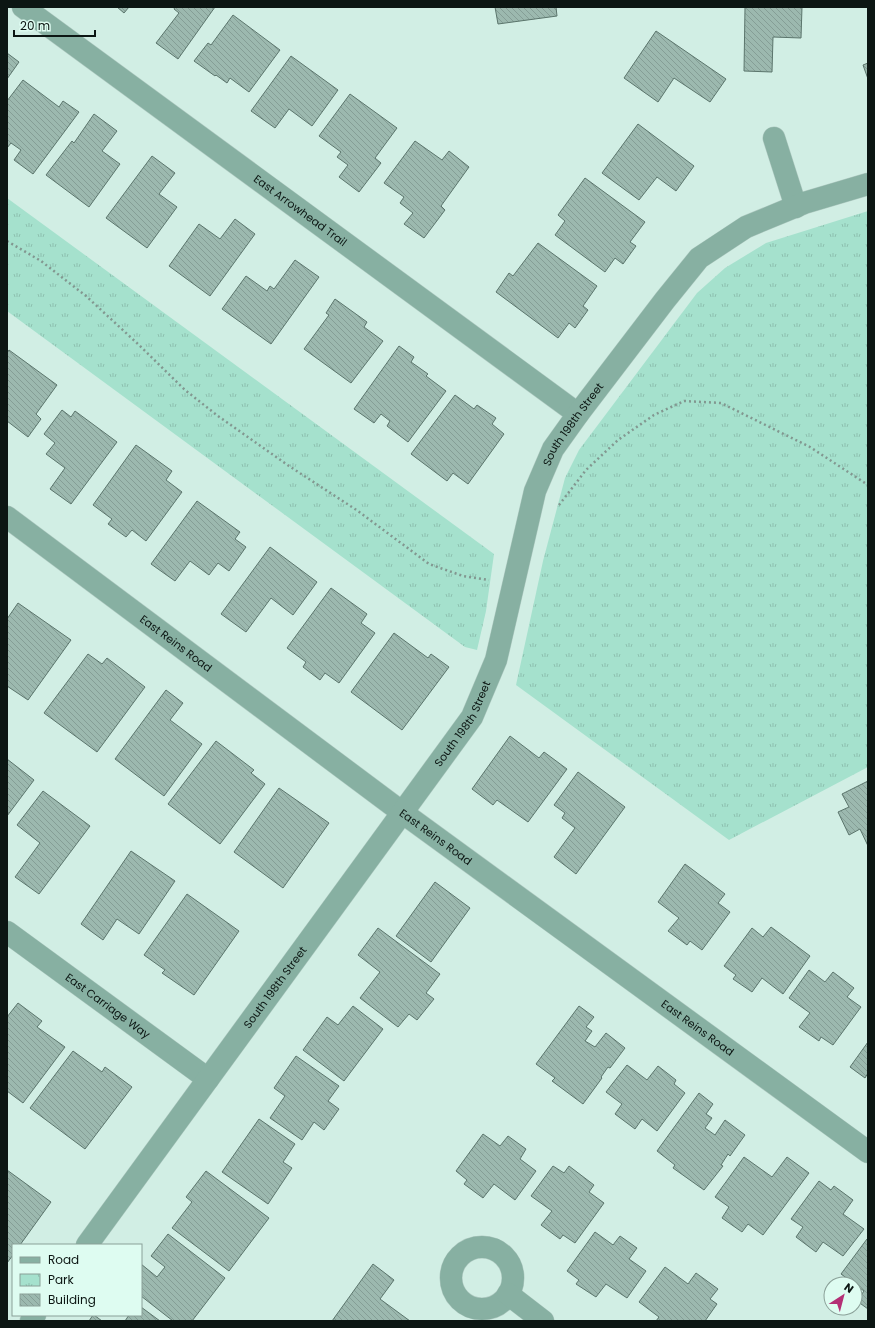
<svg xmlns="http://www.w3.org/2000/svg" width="875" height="1328" font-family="Poppins,sans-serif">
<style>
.park{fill:url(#park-tufts)}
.building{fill:url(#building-back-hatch);stroke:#5b756c}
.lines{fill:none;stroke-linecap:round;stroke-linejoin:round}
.minor-casing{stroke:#b1cbc3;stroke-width:23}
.path{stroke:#829790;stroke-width:2.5;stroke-dasharray:2 3;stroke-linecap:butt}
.minor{stroke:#87b0a2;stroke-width:22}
.labels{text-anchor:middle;stroke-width:3;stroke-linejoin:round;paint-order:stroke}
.street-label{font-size:11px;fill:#0c1613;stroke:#defcf1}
</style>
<defs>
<pattern id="park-tufts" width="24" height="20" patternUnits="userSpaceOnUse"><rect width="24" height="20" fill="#a5e1cd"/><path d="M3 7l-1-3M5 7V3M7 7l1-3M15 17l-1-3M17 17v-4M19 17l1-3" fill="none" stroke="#8dc0af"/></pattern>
<pattern id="building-back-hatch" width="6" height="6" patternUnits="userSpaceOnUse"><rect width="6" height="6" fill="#9cb9af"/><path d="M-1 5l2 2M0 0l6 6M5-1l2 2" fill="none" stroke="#859e96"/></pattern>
</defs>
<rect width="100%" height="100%" fill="#d1eee4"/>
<g class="park">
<path d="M7 198 494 554 486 611 477 650 465 647 7 311Z"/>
<path d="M868 211V767L729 840 516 685 543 561 565 478 579 450 697 293 725 268 766 243Z"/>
</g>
<g class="building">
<path d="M117 7H129L124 13Z"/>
<path d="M175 7H215L178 59 156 43 179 13 174 9Z"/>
<path d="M495 7H556L557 16 498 24Z"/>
<path d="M745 7H802L801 38 773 37 772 72 744 71Z"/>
<path d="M233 15 280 50 249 92 230 78 227 83 216 75 215 76 194 61 208 43 211 45Z"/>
<path d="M656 31 726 79 710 102 674 78 658 102 624 78Z"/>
<path d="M7 53 19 62 7 79Z"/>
<path d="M291 56 338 90 312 126 289 109 275 128 251 111Z"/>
<path d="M868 63V79L863 65Z"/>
<path d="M23 80 59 107 63 101 79 112 33 174 14 160 21 150 11 143 7 148V101Z"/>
<path d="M350 94 397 128 375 158 381 163 359 192 339 177 348 165 337 157 341 152 319 136Z"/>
<path d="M94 114 117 131 102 151 120 164 89 207 46 175 72 141 74 143Z"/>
<path d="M638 124 694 166 676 191 657 177 639 200 602 173Z"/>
<path d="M415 141 442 160 449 151 469 167 441 206 445 210 424 238 404 224 413 213 400 203 404 197 384 183Z"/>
<path d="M152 156 175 173 159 194 177 207 147 248 106 218Z"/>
<path d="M585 178 645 222 630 242 636 246 623 264 615 258 605 272 555 235 565 221 558 215Z"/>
<path d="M235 219 255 234 210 296 169 266 199 224 220 239Z"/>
<path d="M538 243 597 286 583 306 588 310 575 328 569 323 558 338 496 292 509 273 513 276Z"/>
<path d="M295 260 319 277 271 344 222 309 246 276 267 291 270 286 274 289Z"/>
<path d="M335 299 367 322 364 327 383 341 351 383 304 349 329 315 326 313Z"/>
<path d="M399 346 414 357 411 362 428 374 426 376 446 391 408 442 387 426 390 421 381 414 374 423 354 409Z"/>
<path d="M9 350 57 385 36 414 41 419 28 437 7 421V353Z"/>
<path d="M455 395 474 409 477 405 496 418 492 424 504 434 468 484 453 473 447 481 411 454Z"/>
<path d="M62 410 71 417 75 411 117 442 71 504 50 489 65 468 46 454 55 443 44 434Z"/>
<path d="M136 445 172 471 166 480 182 492 146 541 132 530 126 537 108 524 112 519 93 505Z"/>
<path d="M197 501 240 532 235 539 246 547 229 571 218 563 209 575 190 561 175 581 151 564Z"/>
<path d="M270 547 317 582 293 615 271 598 246 632 221 614Z"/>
<path d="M331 588 367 614 361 623 375 633 339 683 325 673 320 680 303 667 306 662 287 648Z"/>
<path d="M18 603 71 640 28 700 7 686V619Z"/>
<path d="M394 633 428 658 431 654 449 667 402 730 351 692Z"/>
<path d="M88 654 102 664 107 658 145 687 97 752 44 713Z"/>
<path d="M166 690 183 703 170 720 202 744 164 796 115 759Z"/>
<path d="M510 736 539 758 544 752 567 769 528 822 497 800 493 805 472 789Z"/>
<path d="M216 741 254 770 251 773 265 784 220 844 168 804Z"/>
<path d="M7 759 34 780 7 816Z"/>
<path d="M578 772 625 807 576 874 554 857 575 828 562 818 565 813 554 805Z"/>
<path d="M868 781V846L860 829 849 835 838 812 849 807 842 794Z"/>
<path d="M279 788 329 823 283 888 234 852Z"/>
<path d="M43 791 90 826 39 894 15 877 40 843 17 825Z"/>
<path d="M131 851 175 881 139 934 117 919 103 940 81 924Z"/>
<path d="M685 864 725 894 718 903 730 912 702 950 690 941 687 945 668 931 679 918 658 902Z"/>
<path d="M435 882 470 908 431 962 396 936Z"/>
<path d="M187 894 239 931 194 995 162 973 165 970 144 955Z"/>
<path d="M771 927 810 956 783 994 762 978 752 992 733 979 736 975 724 966 752 928 763 937Z"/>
<path d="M378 928 440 974 426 993 434 999 417 1020 409 1014 398 1027 360 998 380 972 358 955Z"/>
<path d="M809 970 825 982 833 972 854 988 847 997 861 1007 833 1045 821 1037 819 1041 799 1027 810 1013 789 998Z"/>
<path d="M18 1003 42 1021 37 1027 65 1047 23 1103 7 1091V1017Z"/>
<path d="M353 1006 383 1029 344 1081 303 1050 327 1017 338 1025Z"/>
<path d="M579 1006 594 1017 586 1027 592 1031 585 1041 595 1047 606 1033 625 1048 610 1068 608 1067 601 1077 602 1078 583 1104 552 1081 555 1078 536 1064Z"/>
<path d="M868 1042V1073L865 1078 850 1067Z"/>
<path d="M73 1051 102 1072 105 1067 132 1087 85 1149 30 1108Z"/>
<path d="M296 1056 339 1086 328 1101 339 1109 324 1130 314 1122 302 1140 270 1118 285 1096 274 1088Z"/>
<path d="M627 1065 647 1080 658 1066 676 1080 674 1084 685 1093 657 1131 642 1119 635 1129 615 1114 622 1104 606 1092Z"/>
<path d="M699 1093 713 1104 706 1114 712 1118 705 1128 715 1135 725 1120 745 1135 730 1156 728 1154 721 1165 723 1166 704 1190 673 1168 675 1165 657 1151Z"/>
<path d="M259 1119 295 1144 283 1162 292 1168 268 1204 222 1172Z"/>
<path d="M483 1134 500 1146 508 1136 526 1149 520 1159 536 1171 515 1200 494 1184 483 1198 464 1184 467 1180 456 1171Z"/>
<path d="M744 1157 772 1177 787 1157 809 1173 763 1235 748 1224 742 1232 722 1218 729 1207 715 1197Z"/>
<path d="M553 1166 564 1173 569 1166 594 1185 589 1192 604 1203 575 1243 563 1235 560 1239 541 1225 552 1211 531 1196Z"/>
<path d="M7 1170 51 1202 20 1245H13V1255L7 1263Z"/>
<path d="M206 1171 269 1218 229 1271 172 1228 192 1202 186 1197Z"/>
<path d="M819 1181 831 1190 834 1186 853 1200 843 1214 864 1229 843 1256 823 1242 816 1252 796 1237 803 1227 791 1219Z"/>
<path d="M595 1232 613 1245 620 1236 637 1248 629 1259 646 1271 627 1298 606 1284 596 1297 576 1284 579 1280 567 1271Z"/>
<path d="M168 1234 225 1278 192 1321H173L141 1296V1264L157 1277 165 1267 151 1256Z"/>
<path d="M867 1239H868V1309L857 1301 864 1291 841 1274Z"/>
<path d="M373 1264 394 1280 380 1299 410 1321H332Z"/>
<path d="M665 1267 688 1284 696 1273 718 1289 710 1299 717 1304 705 1321H656L659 1317 639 1302Z"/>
<path d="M141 1307 160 1321H125L129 1315H141Z"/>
<path d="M93 1315H94L102 1321H89Z"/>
</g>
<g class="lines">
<g class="minor-casing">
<g id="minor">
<path id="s1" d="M23 7 578 414"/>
<path d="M774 138 796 207"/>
<path id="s2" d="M7 517 403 813 868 1152"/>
<path id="s3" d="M7 932 208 1079"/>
<path id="s4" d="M87 1245 472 717 496 660 535 491 553 449 578 414 665 300 699 258 746 227 804 203 868 184"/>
<circle cx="482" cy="1278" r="31"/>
<path d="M508 1294 543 1321"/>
<path d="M31 1321 35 1315"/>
</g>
</g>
<g class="path">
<path d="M7 241 41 261 86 296 139 345 185 390 218 416 289 466 358 511 429 564 463 576 489 580"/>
<path d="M559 505 586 470 618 440 654 415 684 401 721 403 810 447 868 485"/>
</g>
<use href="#minor" class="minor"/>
</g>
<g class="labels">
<g class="street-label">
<text dy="4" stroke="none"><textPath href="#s1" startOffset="344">East Arrowhead Trail</textPath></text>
<text dy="4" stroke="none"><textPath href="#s4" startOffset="966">South 198th Street</textPath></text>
<text dy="4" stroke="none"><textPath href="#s2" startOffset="211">East Reins Road</textPath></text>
<text dy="4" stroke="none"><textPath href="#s4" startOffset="643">South 198th Street</textPath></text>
<text dy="4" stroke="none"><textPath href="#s2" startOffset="535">East Reins Road</textPath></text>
<text dy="4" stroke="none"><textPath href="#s4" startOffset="319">South 198th Street</textPath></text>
<text dy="4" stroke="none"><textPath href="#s3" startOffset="125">East Carriage Way</textPath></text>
<text dy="4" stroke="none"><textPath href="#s2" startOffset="859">East Reins Road</textPath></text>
</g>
</g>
<rect width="875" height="1328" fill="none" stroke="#0c1613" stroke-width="16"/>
<rect x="12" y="1244" width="130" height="72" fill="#defcf1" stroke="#8aa098"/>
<rect x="20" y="1257" width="20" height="6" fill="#87b0a2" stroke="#8aa098"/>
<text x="48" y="1264" font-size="12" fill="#0c1613">Road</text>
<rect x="20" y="1274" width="20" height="12" fill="url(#park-tufts)" stroke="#8aa098"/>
<text x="48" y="1284" font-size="12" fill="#0c1613">Park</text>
<rect x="20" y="1294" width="20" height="12" fill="url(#building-back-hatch)" stroke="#8aa098"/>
<text x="48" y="1304" font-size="12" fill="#0c1613">Building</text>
<g transform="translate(843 1296) rotate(36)"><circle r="19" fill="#defcf1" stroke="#8aa098"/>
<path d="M0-3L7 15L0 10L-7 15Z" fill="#b43076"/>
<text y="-6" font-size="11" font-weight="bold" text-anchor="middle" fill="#0c1613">N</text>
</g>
<path d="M14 30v6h81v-6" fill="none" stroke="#0c1613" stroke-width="2"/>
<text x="20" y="30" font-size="12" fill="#0c1613" stroke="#defcf1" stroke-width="3" paint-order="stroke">20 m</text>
</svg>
